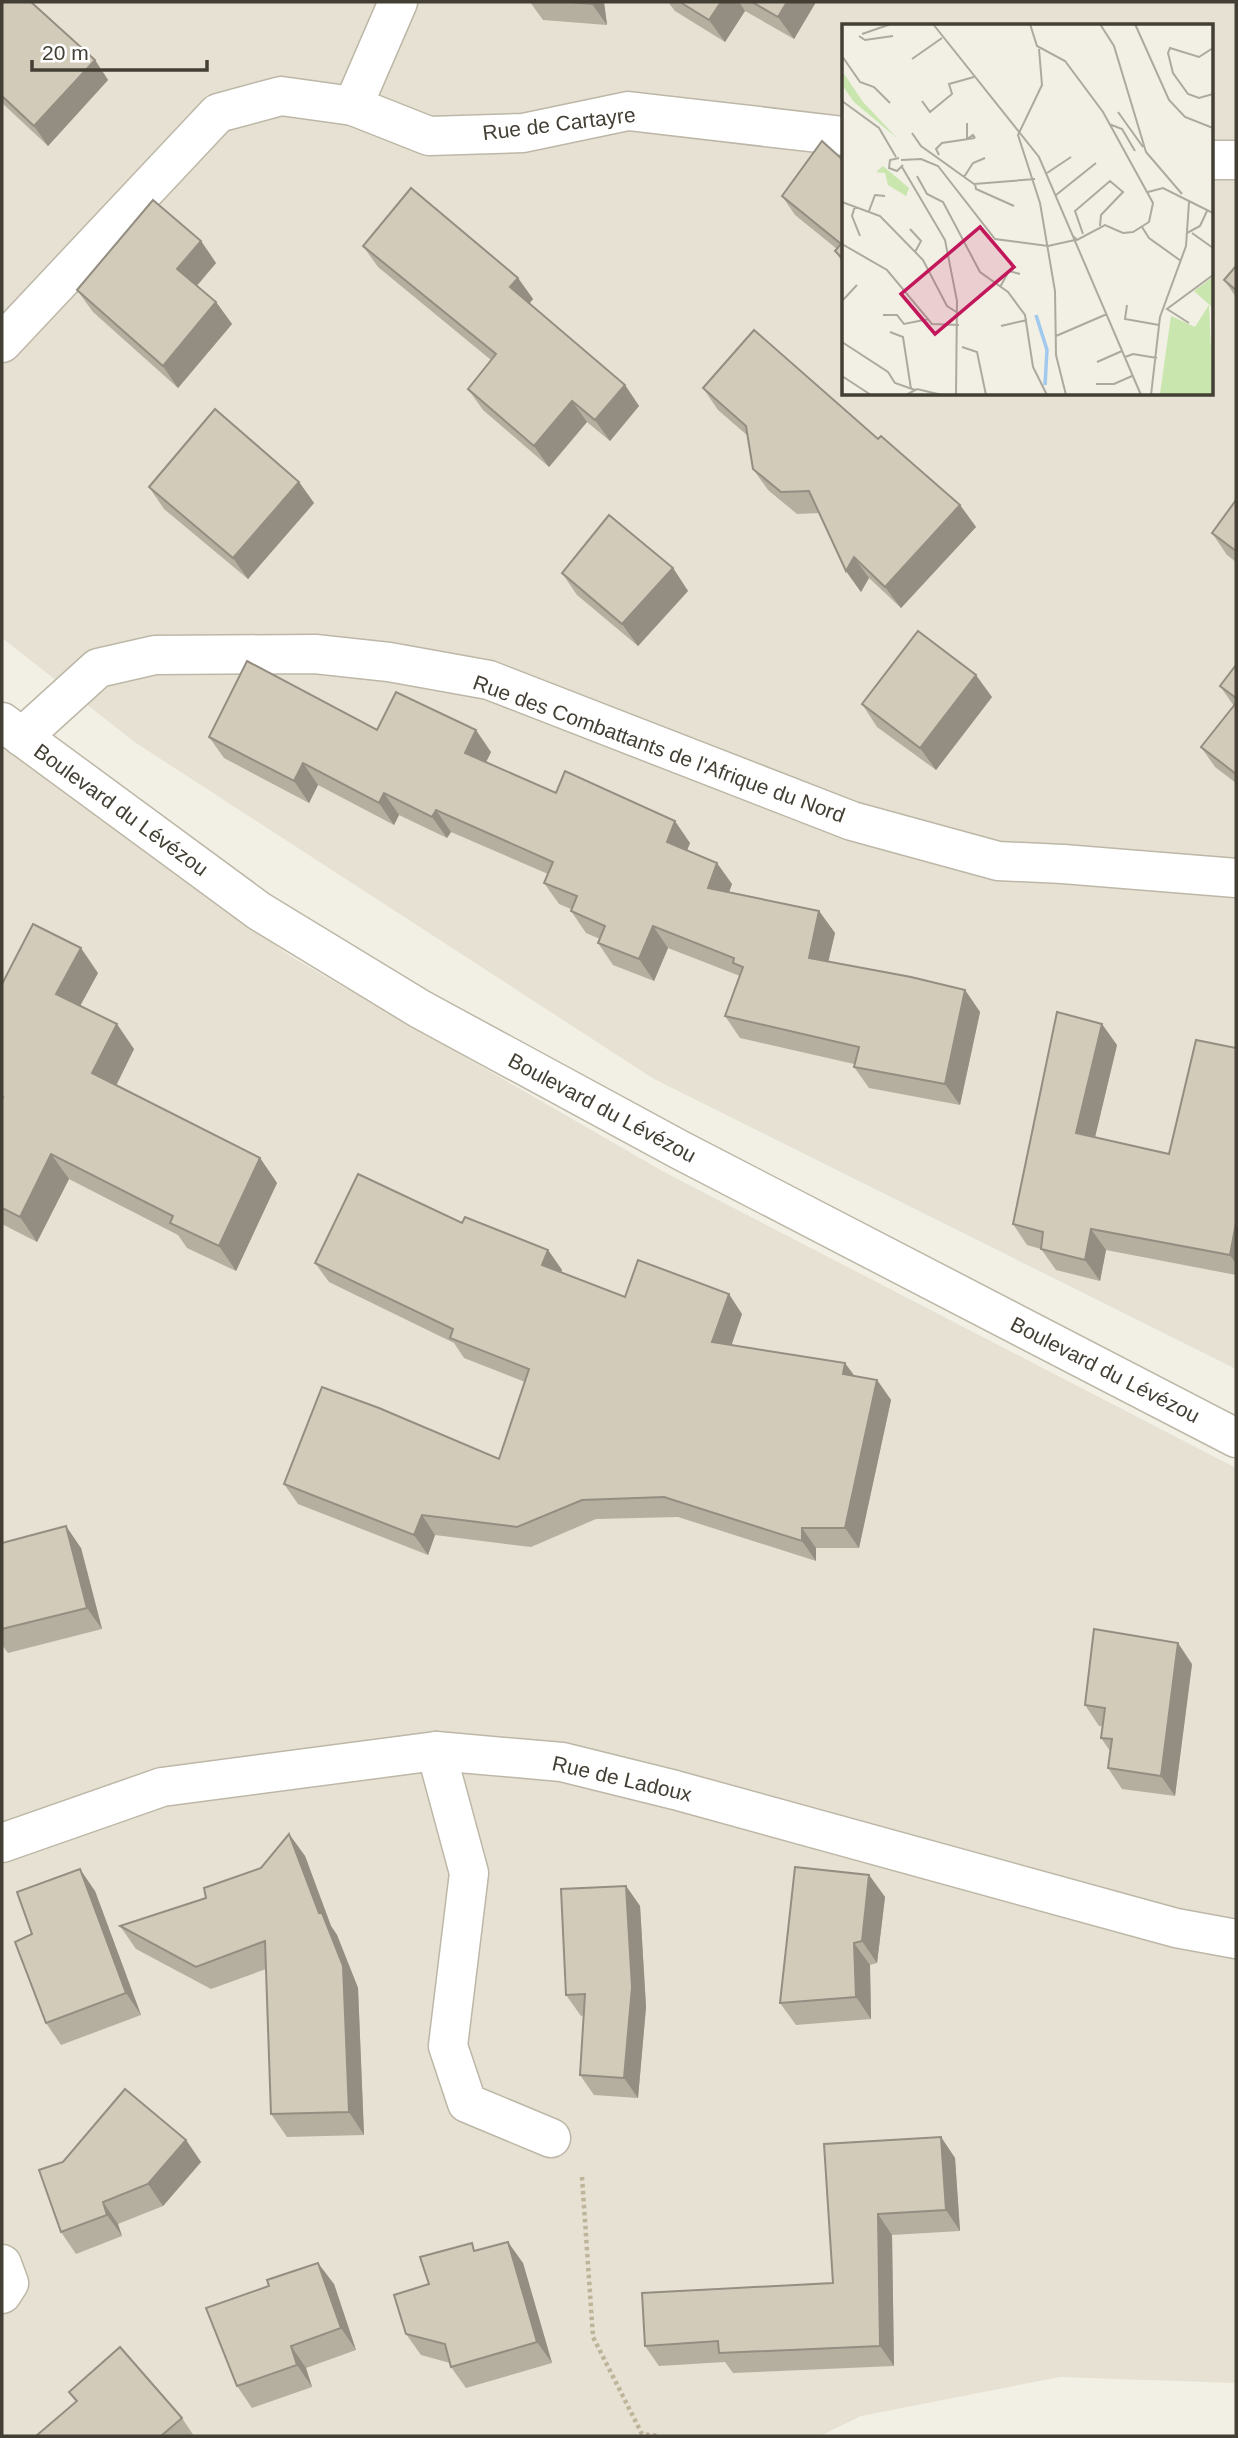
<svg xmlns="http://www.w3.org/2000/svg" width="1238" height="2438" font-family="Helvetica,sans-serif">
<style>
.residential{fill:#e6e1d2;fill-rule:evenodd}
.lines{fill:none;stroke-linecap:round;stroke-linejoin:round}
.street-casing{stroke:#bdb7a7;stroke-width:41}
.path{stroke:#beb499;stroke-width:4.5;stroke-dasharray:3.5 3.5;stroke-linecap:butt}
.street{stroke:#fff;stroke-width:38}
.wall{fill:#b5afa0}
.shaded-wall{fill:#948e82}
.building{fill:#d3cbba;stroke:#948e82;stroke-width:2}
.labels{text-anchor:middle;stroke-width:5;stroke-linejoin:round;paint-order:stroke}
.street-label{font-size:21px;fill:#443f34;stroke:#fff}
.inset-river{fill:none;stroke:#a1c9ee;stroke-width:3.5}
.inset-road{fill:none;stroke:#aca99e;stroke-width:2}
.view{fill:#c2185b;fill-opacity:0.15;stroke:#c2185b;stroke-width:3.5}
.inset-edge{fill:none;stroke:#443f34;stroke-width:3.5}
</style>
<rect width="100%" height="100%" fill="#f2efe4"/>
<g class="residential">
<path d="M2 2H1236V1369L654 1079 136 743 2 638ZM844 26H1212V394H844Z"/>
<path d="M2 742 290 956 664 1172 1236 1468V2383L1060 2377 861 2416 820 2436H2Z"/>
</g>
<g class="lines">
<g class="street-casing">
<g id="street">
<path d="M353 106 398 2"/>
<path d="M1212 160H1236"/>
<path d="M2 343 218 113 281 96 353 106 429 136 523 133 628 111 844 136"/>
<path d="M2 722 259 911 420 1009 680 1150 1236 1438"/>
<path d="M22 737 98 668 155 655 315 654 389 662 489 680 852 821 998 861 1063 864 1236 878"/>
<path d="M436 1751 469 1873 448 2046 467 2103 551 2138"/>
<path d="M2 1843 162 1787 436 1751 562 1762 675 1790 1176 1928 1236 1939"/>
<path d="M2 2264 9 2283 2 2294"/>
</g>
</g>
<path class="path" d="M582 2177 593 2337 642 2434 659 2436"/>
<use href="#street" class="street"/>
</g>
<g class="wall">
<path d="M2 2 95 60 108 80 48 146 2 103Z"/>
<path d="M530 2H604L607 25 543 20Z"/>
<path d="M668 2H816L794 39 745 11 725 42 675 11Z"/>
<path d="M844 161V260L837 249 795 215 782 196Z"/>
<path d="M201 241 216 263 197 286 216 302 232 324 178 388 93 312 77 290Z"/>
<path d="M363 246 518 278 533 299 529 304 625 385 639 406 610 441 587 422 549 467 483 410 468 389 491 360 378 267Z"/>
<path d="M835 251 844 260V265Z"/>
<path d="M1224 280 1236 290V297Z"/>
<path d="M703 388 878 439 960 505 976 527 901 608 869 578 861 592 846 571 819 513 797 514 768 490 753 469 748 436 718 410Z"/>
<path d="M299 482 314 503 248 579 164 509 149 487Z"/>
<path d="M1236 500V562L1227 555 1212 533Z"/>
<path d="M673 568 688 591 638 646 577 595 562 573Z"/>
<path d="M1236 665V783L1215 767 1201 747 1234 706 1220 686Z"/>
<path d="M992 697 936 770 877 727 862 704Z"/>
<path d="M377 730 491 752 486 762 556 793 690 843 687 850 732 884 729 892 819 911 835 933 828 962 965 990 980 1012 960 1105 869 1088 854 1067V1064L740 1038 725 1016 740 976 668 948 654 981 613 965 598 943 600 939 586 933 571 911V909L559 904 544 883 548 874 451 832 447 838 399 815 394 825 318 785 309 803 224 758 209 737Z"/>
<path d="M98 973 80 1006 134 1049 116 1085 260 1158 277 1183 236 1271 187 1248 178 1235 69 1179 37 1242 2 1224V984Z"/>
<path d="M1117 1045 1095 1137 1169 1154 1236 1048V1275L1106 1250 1100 1281 1056 1270 1041 1249 1027 1245 1013 1224Z"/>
<path d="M462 1223 548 1250 562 1270 561 1273 625 1297 742 1314 731 1345 855 1376 877 1380 891 1400 859 1548H816V1561L678 1517 596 1519 531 1547 435 1535 428 1555 298 1504 284 1484 499 1459 525 1382 464 1358 454 1343 329 1282 315 1263Z"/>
<path d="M2 1543 81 1548 102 1629 8 1653 2 1645Z"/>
<path d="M1192 1664 1175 1796 1122 1789 1108 1768 1110 1751 1101 1738 1102 1726H1099L1085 1705Z"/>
<path d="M289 1834 305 1856 331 1926 337 1935 358 1988 364 2135 287 2137 271 2114 266 1969 211 1989 136 1949 120 1926 206 1898 261 1868Z"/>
<path d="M869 1875 885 1897 877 1963 870 1965 871 2019 796 2025 780 2003Z"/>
<path d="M626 1886 640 1906 646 2007 638 2098 594 2095 580 2075 584 2015 581 2016 566 1995Z"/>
<path d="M95 1891 141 2015 61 2045 46 2023 32 1934Z"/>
<path d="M941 2137 955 2158 960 2231 892 2235 894 2366 733 2373 725 2362 659 2366 645 2346 833 2283 824 2144Z"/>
<path d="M186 2140 201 2162 163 2206 118 2224 122 2236 76 2254 61 2232 63 2162Z"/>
<path d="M478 2250 523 2263 552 2363 466 2388 451 2367 450 2363 421 2355 406 2334 429 2284Z"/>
<path d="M334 2284 356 2350 306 2368 312 2387 252 2408 237 2386Z"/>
<path d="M69 2392 182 2418 194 2436H36L76 2402Z"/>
</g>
<g class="shaded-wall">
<path d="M592 2H604L607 25 592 4Z"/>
<path d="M721 2H739L745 11 725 42 709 20Z"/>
<path d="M787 2H816L794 39 778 17Z"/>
<path d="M95 60 108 80 48 146 34 126Z"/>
<path d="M201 241 216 263 192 291 177 269Z"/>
<path d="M518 278 533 299 525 309 510 287Z"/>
<path d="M216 302 232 324 178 388 163 366Z"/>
<path d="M625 385 639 406 610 441 595 420Z"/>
<path d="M572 401 587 422 549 467 534 446Z"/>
<path d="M299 482 314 503 248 579 233 558Z"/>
<path d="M960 505 976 527 901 608 885 587Z"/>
<path d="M854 557 869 578 861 592 846 571Z"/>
<path d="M673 568 688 591 638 646 622 624Z"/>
<path d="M976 675 992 697 936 770 920 748Z"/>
<path d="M476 730 491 752 480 774 465 753Z"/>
<path d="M303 763 318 785 309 803 294 781Z"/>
<path d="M384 793 399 815 394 825 379 803Z"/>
<path d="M436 810 451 832 447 838 432 817Z"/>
<path d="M675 821 690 843 682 863 667 842Z"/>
<path d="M717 863 732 884 723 909 708 888Z"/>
<path d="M819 911 835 933 824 980 809 958Z"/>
<path d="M653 926 668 948 654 981 639 959Z"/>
<path d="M81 948 98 973 73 1019 56 994Z"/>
<path d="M965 990 980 1012 960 1105 945 1084Z"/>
<path d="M117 1024 134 1049 110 1098 92 1073Z"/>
<path d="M1102 1024 1117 1045 1091 1154 1076 1133Z"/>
<path d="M51 1154 69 1179 37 1242 20 1217Z"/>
<path d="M260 1158 277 1183 236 1271 219 1246Z"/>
<path d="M1236 1223V1264L1230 1255Z"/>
<path d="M1091 1229 1106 1250 1100 1281 1085 1260Z"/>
<path d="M548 1250 562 1270 555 1285 542 1265Z"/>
<path d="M729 1294 742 1314 726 1362 712 1342Z"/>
<path d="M845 1363 859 1382 843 1374Z"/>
<path d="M877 1380 891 1400 859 1548 845 1528Z"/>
<path d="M422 1515 435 1535 428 1555 414 1535Z"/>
<path d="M66 1526 81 1548 102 1629 87 1608Z"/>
<path d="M802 1528 816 1548V1561L802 1541Z"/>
<path d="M1178 1643 1192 1664 1175 1796 1161 1776Z"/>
<path d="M289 1834 305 1856 331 1926 337 1935 358 1988 364 2135 349 2112 319 1913Z"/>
<path d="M80 1869 95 1891 141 2015 126 1993Z"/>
<path d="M869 1875 885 1897 877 1963 862 1941Z"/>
<path d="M626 1886 640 1906 646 2007 638 2098 624 2078Z"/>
<path d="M854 1943 870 1965 871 2019 856 1997Z"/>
<path d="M941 2137 955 2158 960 2231 946 2210Z"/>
<path d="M186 2140 201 2162 163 2206 148 2184Z"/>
<path d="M103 2202 118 2224 122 2236 107 2215Z"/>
<path d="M878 2214 892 2235 894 2366 880 2346Z"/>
<path d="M508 2242 523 2263 552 2363 537 2342Z"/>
<path d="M318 2263 334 2284 356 2350 341 2328Z"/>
<path d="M291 2346 306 2368 312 2387 297 2365Z"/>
</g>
<g class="building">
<path d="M2 2H31L95 60 34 126 2 96Z"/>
<path d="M569 2H592V4Z"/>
<path d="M680 2H721L709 20Z"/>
<path d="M752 2H787L778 17Z"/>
<path d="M822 141 844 161V260L835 251 841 244 782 196Z"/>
<path d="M411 188 518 278 510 287 625 385 595 420 572 401 534 446 468 389 496 354 363 246Z"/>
<path d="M153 200 201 241 177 269 216 302 163 366 77 290Z"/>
<path d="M1236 266V290L1224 280Z"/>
<path d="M754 330 878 439 881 436 960 505 885 587 854 557 846 571 809 491 781 492 753 469 746 426 703 388Z"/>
<path d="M215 409 299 482 233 558 149 487Z"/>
<path d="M1236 500V551L1212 533Z"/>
<path d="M609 515 673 568 622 624 562 573Z"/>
<path d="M918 631 976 675 920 748 862 704Z"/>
<path d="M247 661 377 730 396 692 476 730 465 753 556 793 565 771 675 821 667 842 717 863 708 888 819 911 809 958 911 977 965 990 945 1084 854 1067 859 1047 725 1016 743 967 733 963 734 958 653 926 639 959 598 943 605 926 571 911 577 896 544 883 553 862 436 810 432 817 384 793 379 803 303 763 294 781 209 737Z"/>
<path d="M1236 665V698L1220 686Z"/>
<path d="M1236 703V774L1201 747Z"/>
<path d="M33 924 81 948 56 994 117 1024 92 1073 260 1158 219 1246 170 1223 173 1216 51 1154 20 1217 2 1208V1099L3 1097 2 1096V984Z"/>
<path d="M1057 1012 1102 1024 1076 1133 1169 1154 1196 1040 1236 1048V1223L1230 1255 1091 1229 1085 1260 1041 1249 1043 1232 1013 1224Z"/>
<path d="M358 1174 462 1223 465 1217 548 1250 542 1265 625 1297 638 1260 729 1294 712 1342 845 1363 843 1374 877 1380 845 1528H802V1541L664 1497 582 1500 517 1527 422 1515 414 1535 284 1484 322 1387 379 1408 499 1459 529 1369 450 1338 453 1329 315 1263Z"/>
<path d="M66 1526 87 1608 2 1629V1543Z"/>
<path d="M1094 1629 1178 1643 1161 1776 1108 1768 1112 1739 1101 1738 1105 1708 1085 1705Z"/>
<path d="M289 1834 319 1913H322L343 1966 349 2112 271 2114 265 1941 196 1967 120 1926 206 1898 204 1888 261 1868Z"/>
<path d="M795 1867 869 1875 862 1941 854 1943 856 1997 780 2003Z"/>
<path d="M80 1869 126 1993 46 2023 15 1942 32 1934 17 1892Z"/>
<path d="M626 1886 632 1987 624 2078 580 2075 585 1994 566 1995 561 1889Z"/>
<path d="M125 2089 186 2140 148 2184 103 2202 107 2215 61 2232 39 2170 63 2162Z"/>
<path d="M941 2137 946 2210 878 2214 880 2346 719 2353 718 2341 645 2346 642 2293 833 2283 824 2144Z"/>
<path d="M508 2242 537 2342 451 2367 445 2344 406 2334 394 2295 429 2284 420 2257 472 2243 474 2251Z"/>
<path d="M318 2263 341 2328 291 2346 297 2365 237 2386 206 2308 269 2286 267 2280Z"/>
<path d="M120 2347 182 2418 161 2436H36L77 2401 69 2392Z"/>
</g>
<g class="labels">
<g class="street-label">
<text transform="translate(559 124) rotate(-7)" y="7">Rue de Cartayre</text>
<text transform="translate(659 749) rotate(20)" y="7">Rue des Combattants de l'Afrique du Nord</text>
<text transform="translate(121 810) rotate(36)" y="7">Boulevard du Lévézou</text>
<text transform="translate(602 1108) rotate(28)" y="7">Boulevard du Lévézou</text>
<text transform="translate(1105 1370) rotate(27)" y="7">Boulevard du Lévézou</text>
<text transform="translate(622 1779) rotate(13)" y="7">Rue de Ladoux</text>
</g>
</g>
<g transform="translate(842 24)">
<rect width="371" height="371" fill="#f2efe4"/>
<path d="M371 253V284L352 267Z" fill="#c8e6ad"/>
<path d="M0 47 21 78 55 114 12 78 0 61ZM41 142 67 164 64 172 46 161 43 149 34 148Z" fill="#c8e6ad"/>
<path d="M367 281 371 371 318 370 329 292 353 303Z" fill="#c8e6ad"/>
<path class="inset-river" d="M194 291 205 326 203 361"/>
<path class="inset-road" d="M91 0 197 133 299 371M188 0 195 22 223 37 261 88 311 179 307 198 291 208 281 209 263 201 235 216 231 212M258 0 272 22 304 128 340 170M293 0 327 76 343 93 371 104M20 10 49 0M17 12 23 16 51 12M371 24 357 33 328 24 326 29 331 49 346 70 357 74 371 70M197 25 200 61 176 111 198 179 213 267 214 331 224 371M0 32 18 58 32 63 48 79M70 35 100 14M0 77 37 104 54 133M80 77 88 88 110 70 107 60 132 53M276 88 301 123M125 99V115L131 111 133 114M267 100 280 105 293 127M70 109 79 122 132 160 193 155M97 131 94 125 100 119 133 114M57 134 48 136 47 144 55 147 61 141M59 136 79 135 96 142 153 215 206 222 233 216M60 143 103 216 115 277 114 371M205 149 229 133M75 152 85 170 101 178 138 248 166 268 183 291 191 343 205 371M122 153 131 139 143 134M133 160 134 165 172 182M306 168 321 164 371 189M214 171 254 139M0 178 38 192 81 236 105 282 116 289M13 182 10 192 18 212M27 187 33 171 43 172M300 203 307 214 339 237M68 205 79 217 73 228M345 209 358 202 365 187M350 209 371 224M241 210 233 187 268 157 281 168 259 191 258 202M0 220 45 246 90 300 117 301M158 263 167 247 178 250M0 277 15 261M285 281 283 295 317 301M41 291H55L62 300 87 295M347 299 325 285 371 251M159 302 185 296M48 308 61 313 69 365M214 312 265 290M0 318 46 348 53 359 73 366M120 323 135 328 144 371M283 333 291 330 315 334M255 338 280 327M0 352 29 371M254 360H272L290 352M64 371 75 365 100 371M309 371 318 293 344 222 347 178"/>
<path class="view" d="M138 203 172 243 93 310 59 270Z"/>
<rect width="371" height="371" class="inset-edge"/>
</g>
<rect width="1238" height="2438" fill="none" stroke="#443f34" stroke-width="7"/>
<path d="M32 60v10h175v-10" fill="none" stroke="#443f34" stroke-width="3.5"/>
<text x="42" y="60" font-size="21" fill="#443f34" stroke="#ffffff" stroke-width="5" paint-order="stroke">20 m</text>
</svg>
